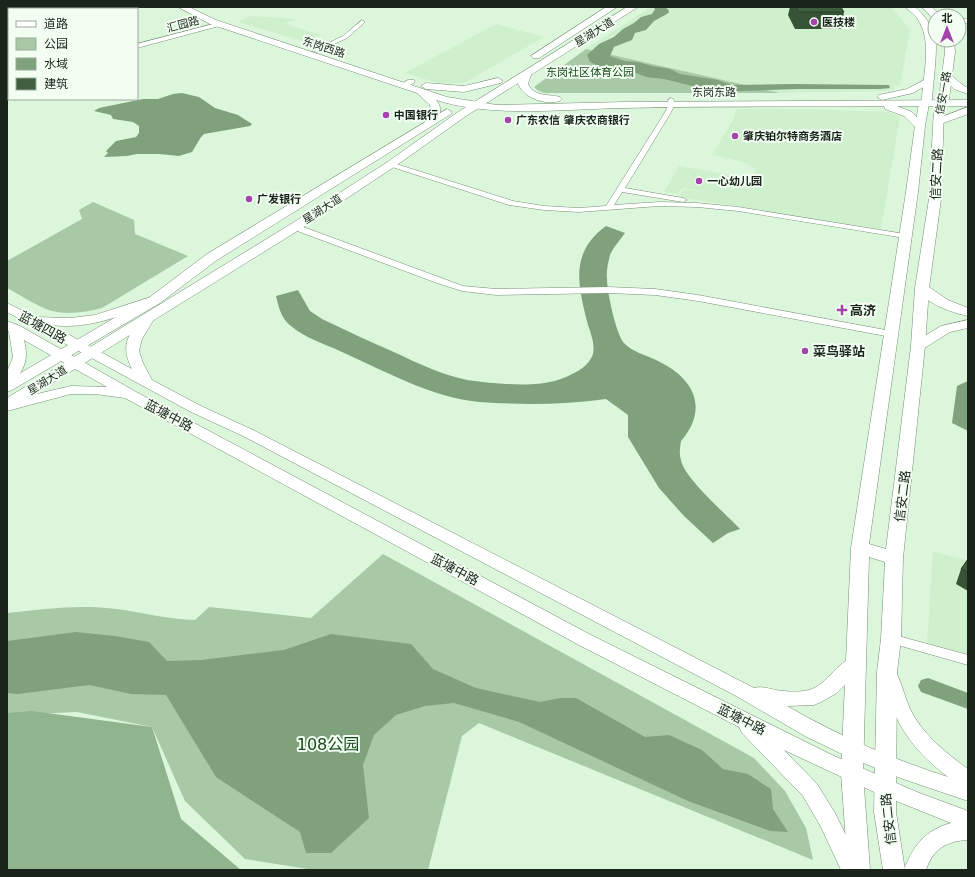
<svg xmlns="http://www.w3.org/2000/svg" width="975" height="877" font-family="'DejaVu Sans','Noto Sans SC',sans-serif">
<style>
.built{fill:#cff0cd}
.green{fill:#a8c9a6}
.forest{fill:#90b48e}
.water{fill:#7fa27d}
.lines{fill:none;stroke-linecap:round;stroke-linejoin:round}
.river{fill:#7fa27d;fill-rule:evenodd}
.minor-casing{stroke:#768e75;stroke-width:1}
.tertiary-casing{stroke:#768e75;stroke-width:1}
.secondary-casing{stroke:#768e75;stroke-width:1}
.primary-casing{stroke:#768e75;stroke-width:1}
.minor{fill:#fff;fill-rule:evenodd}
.tertiary{fill:#fff;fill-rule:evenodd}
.secondary{fill:#fff;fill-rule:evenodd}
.primary{fill:#fff;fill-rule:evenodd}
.wall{fill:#365335}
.building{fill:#3f603e;stroke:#2c432b}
.poi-dot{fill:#a443ab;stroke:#f3fef3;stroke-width:1.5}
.labels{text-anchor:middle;stroke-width:4;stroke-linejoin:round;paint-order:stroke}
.far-poi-label{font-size:11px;font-weight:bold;fill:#1a241a;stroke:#f3fef3;text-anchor:start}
.far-street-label{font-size:11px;fill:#1a241a;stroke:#f3fef3}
.far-park-label{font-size:11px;fill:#174a19;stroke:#f3fef3}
.street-label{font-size:13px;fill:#1a241a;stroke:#f3fef3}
.poi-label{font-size:13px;font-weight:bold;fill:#1a241a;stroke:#f3fef3;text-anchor:start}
.near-park-label{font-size:16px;fill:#174a19;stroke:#f3fef3}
</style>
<rect width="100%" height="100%" fill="#dbf6da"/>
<g class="built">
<path d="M651 7H891L910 30 900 85 893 86 894 89 886 91 780 93 586 49Z"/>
<path d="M251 16 295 19 285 24 321 35 306 42 238 22Z"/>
<path d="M496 24 544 37 464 83H438L405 73Z"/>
<path d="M736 109H809L889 112 900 117 881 229 678 197 683 190 704 192 682 188 678 194 664 192 679 166 730 175 743 177 754 175 756 169 743 162 712 155 733 120Z"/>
<path d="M933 552 968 560V655L927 644Z"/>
</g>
<g class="green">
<path d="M586 49 780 93H544L537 90 534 87Z"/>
<path d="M93 202 134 220 135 234 188 256 102 308C86 312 68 315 52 311 38 307 20 295 7 288V261L82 219 79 210Z"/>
<path d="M383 554 754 758 785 791 806 828 813 860 479 723 462 736 428 870H314L245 859 185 801 152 727 77 712 7 715V613C43 609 80 604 117 609 144 613 168 619 195 620L209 607 311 618Z"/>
</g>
<path class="forest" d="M32 711 152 727 181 819 241 870H7V713Z"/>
<g class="water">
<path d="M653 7H664L668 9 669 12 667 14 654 21 646 30 635 33 632 40 614 47 610 56 625 61 638 62 652 66 670 69 680 74 718 80 732 85 794 84 889 85 890 88 881 89H797L717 92 664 79 646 77 628 70 601 67 590 62 587 55 599 44 614 37 623 29 634 23 641 17 652 14 655 9Z"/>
<path d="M182 93 199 97 215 108 238 115 252 124 250 126 204 134 201 137 192 152 179 156 159 154H137L127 156 104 157 108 153 106 151 116 141 136 137 139 133V126L133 122 113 119 111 115 94 111 99 108 143 99H158L173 94Z"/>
<path d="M606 226 625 233C620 240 613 248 610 255 608 263 606 272 607 279 607 292 616 334 624 343 632 352 646 355 656 360 693 377 710 407 681 441 680 447 679 454 681 460 684 478 726 514 740 529L728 533 713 543 684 516 659 488 628 437V415L606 399C564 405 521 405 479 402 430 397 385 371 342 352 325 344 305 338 291 326 281 318 279 308 276 296L298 290 310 311 322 319C347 331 371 342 396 353 419 364 443 375 467 380 480 382 493 383 506 384 527 385 547 385 566 377 577 372 589 366 593 354 595 344 591 334 588 325 578 286 569 253 606 226Z"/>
<path d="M968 381V431L952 423 957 386Z"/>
<path d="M76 632 115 636 149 642 167 661 201 660 284 650 331 634 411 644 433 669 476 688 540 702 560 698H576L645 737 669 735 702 750 723 769 748 774 771 789 773 809 788 832 770 831 688 801 519 722 454 703 425 706 396 715 374 735 363 765 369 818 331 853H306L300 832 216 777 166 695 131 694 89 685 18 694 7 693V641Z"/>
</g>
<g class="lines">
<path class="river" d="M928 678 968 693V709L921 692 918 686 921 680Z"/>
<g class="minor-casing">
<g id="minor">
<path d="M34 7H41L43 9H36Z"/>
<rect x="959" y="19" width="9" height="4"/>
<path d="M362 20 365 22 364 23 347 38 317 52 312 51 343 36Z"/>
<path d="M221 22 223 23V25L137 48V44Z"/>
<path d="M671 98 673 99 675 104 670 114 625 188 683 198 687 200 683 202 622 192 614 205 659 202 697 203 738 207 905 234 909 236 905 238 738 211 697 207 659 206 579 212 544 210 509 205 386 165 387 163H393L513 201 544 206 579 208 606 206 664 114 669 104 668 100Z"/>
<path d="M292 225H298L463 286 496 289 608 287 655 289 698 295 891 331 895 334 891 337 698 301 655 295 608 293 496 295 462 291 437 283 292 229Z"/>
<path d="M891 634 968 655V665L887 642 885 639 887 636Z"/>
</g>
</g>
<g class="tertiary-casing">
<path id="tertiary" d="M408 80H414L415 82 407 87H401L400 85Z"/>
</g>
<g class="secondary-casing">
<g id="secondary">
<path d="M178 7H189L216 20 447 97 497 105 625 102 968 100V106H897L912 112 925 126 920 129 916 128 904 116 885 109 884 106C797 107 710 106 623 108 565 109 492 118 436 100 443 108 440 115 435 124L431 125 426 122 430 112V105L417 93 210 24Z"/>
<path d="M526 72 531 75 528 84C534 97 549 94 560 97L562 99 560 101C545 105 525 99 518 84L521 75Z"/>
<path d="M947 74C955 76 959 84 968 88V94L954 89 942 77Z"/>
<path d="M498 78 503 81 501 83 464 92 426 89 421 86 426 83 464 86Z"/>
<path d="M928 78 931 79 933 81 931 83 913 93 882 100 877 97 879 95 907 89Z"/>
<path d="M968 107V114L938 125 933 122 934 120Z"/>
<path d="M922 284 926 285 948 300 968 308V316C950 312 926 304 916 288L918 285Z"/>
<path d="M151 297 156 298 157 301 156 304C122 315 88 330 51 325L132 369C120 345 128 336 142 316H152L154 319 142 339 139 351 143 363 152 380 201 406 253 430 754 688C763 685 774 691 784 691 792 692 805 692 812 689 830 682 843 652 862 658L864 663 862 668 837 693 821 702 814 705 787 706C839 736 892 759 948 777 909 747 897 725 881 679L883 674 890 672 897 674C902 685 905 697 910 709 922 734 946 753 968 769V801L903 779 846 756 805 736 738 697 243 436 191 412 7 312V303L35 317 70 318 95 315Z"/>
<path d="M968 320V328L950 332 923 349H913L911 346 913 343 941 326Z"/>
<path d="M7 321 20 326 138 393 591 635 832 755 917 792 968 811V840C946 841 933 849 926 870H904C913 846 925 830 951 823L874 792 784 750 817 784 835 813 863 870H841L821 827 803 796 742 733 739 727 579 645 125 398 95 394H71L7 411V401L71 386 107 387 24 340C29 361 24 369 12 385L7 386V372L13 357 9 332 7 330Z"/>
</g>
</g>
<g class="primary-casing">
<g id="primary">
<path d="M606 7H617L539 58H533L531 56Z"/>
<path d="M627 7H638L466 116 394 167 299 230 12 408 7 410V398L291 224 386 163 458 112Z"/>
<path d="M905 7H915C924 15 931 24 935 36 938 49 933 83 932 99L929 104 925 126 918 192 869 544 886 549 911 346 915 288 929 199 934 109 935 103 939 98 945 52 944 40H954L955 52 949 99 945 104 944 109 941 199 929 288 925 346 903 558 901 639 897 672 896 812 905 870H883L874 812 877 672 881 639 885 562 869 557 863 773 870 870H848L841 773 851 548 906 192 915 126 919 104 922 99C923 74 933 40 917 18 914 14 909 11 905 7Z"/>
<path d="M922 7H932L941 16H935V18H933Z"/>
<path d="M447 109 452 112 451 114 217 260 160 303 12 390 7 392V381L150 297 207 254Z"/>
</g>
</g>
<use href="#minor" class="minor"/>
<use href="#tertiary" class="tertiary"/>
<use href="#secondary" class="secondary"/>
<use href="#primary" class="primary"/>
</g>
<g class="wall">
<path d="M790 7H841L844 12 841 29H795L788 15Z"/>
<path d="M968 559V591L956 584 961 569Z"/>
</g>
<g class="building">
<path d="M796 7H841L844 12H798Z"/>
<path d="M968 559V572L961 569Z"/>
</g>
<g class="poi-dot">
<circle cx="814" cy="22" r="4"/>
<circle cx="386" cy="115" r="4"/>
<circle cx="508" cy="120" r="4"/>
<circle cx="735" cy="136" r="4"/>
<circle cx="699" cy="181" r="4"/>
<circle cx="249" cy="199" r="4"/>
<path d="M840 304h4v4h4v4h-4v4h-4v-4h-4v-4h4z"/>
<circle cx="805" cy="351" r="4"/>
</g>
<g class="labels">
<g class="far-poi-label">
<text x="822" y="26">医技楼</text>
<text x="394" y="119">中国银行</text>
<text x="516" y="124">广东农信 肇庆农商银行</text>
<text x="743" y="140">肇庆铂尔特商务酒店</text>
<text x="707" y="185">一心幼儿园</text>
<text x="257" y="203">广发银行</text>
</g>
<g class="far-street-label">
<text transform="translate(183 24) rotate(-15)" y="4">汇园路</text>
<text transform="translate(594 32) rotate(-32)" y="4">星湖大道</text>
<text transform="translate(324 47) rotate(18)" y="4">东岗西路</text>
<text x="714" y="96">东岗东路</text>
<text transform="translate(943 93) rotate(-80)" y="4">信安一路</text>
<text transform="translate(322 209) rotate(-33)" y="4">星湖大道</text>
<text transform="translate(47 380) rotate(-32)" y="4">星湖大道</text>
</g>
<g class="far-park-label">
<text x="590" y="76">东岗社区体育公园</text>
</g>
<g class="street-label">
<text transform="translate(936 174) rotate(-87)" y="5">信安二路</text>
<text transform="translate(43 327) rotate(29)" y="5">蓝塘四路</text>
<text transform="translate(169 415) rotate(28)" y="5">蓝塘中路</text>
<text transform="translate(902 496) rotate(-83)" y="5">信安二路</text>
<text transform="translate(455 569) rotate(28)" y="5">蓝塘中路</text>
<text transform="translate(742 719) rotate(27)" y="5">蓝塘中路</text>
<text transform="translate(888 819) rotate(-96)" y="5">信安二路</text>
</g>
<g class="poi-label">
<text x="850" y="315">高济</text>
<text x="813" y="356">菜鸟驿站</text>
</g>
<g class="near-park-label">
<text x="328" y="750">108公园</text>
</g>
</g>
<rect width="975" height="877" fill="none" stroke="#1a241a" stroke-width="16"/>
<rect x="8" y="8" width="130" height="92" fill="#f3fef3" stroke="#9ca79c"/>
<rect x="16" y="21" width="20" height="6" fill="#ffffff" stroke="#9ca79c"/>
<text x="44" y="28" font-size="12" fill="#1a241a">道路</text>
<rect x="16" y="38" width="20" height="12" fill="#a8c9a6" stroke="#9ca79c"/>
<text x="44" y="48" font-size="12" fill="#1a241a">公园</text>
<rect x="16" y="58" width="20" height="12" fill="#7fa27d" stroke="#9ca79c"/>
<text x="44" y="68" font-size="12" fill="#1a241a">水域</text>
<rect x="16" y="78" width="20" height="12" fill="#3f603e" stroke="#9ca79c"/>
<text x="44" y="88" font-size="12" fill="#1a241a">建筑</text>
<g transform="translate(947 28)"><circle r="19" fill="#f3fef3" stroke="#9ca79c"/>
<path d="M0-3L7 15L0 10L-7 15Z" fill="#a443ab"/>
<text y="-6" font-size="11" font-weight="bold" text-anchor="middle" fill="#1a241a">北</text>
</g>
</svg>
